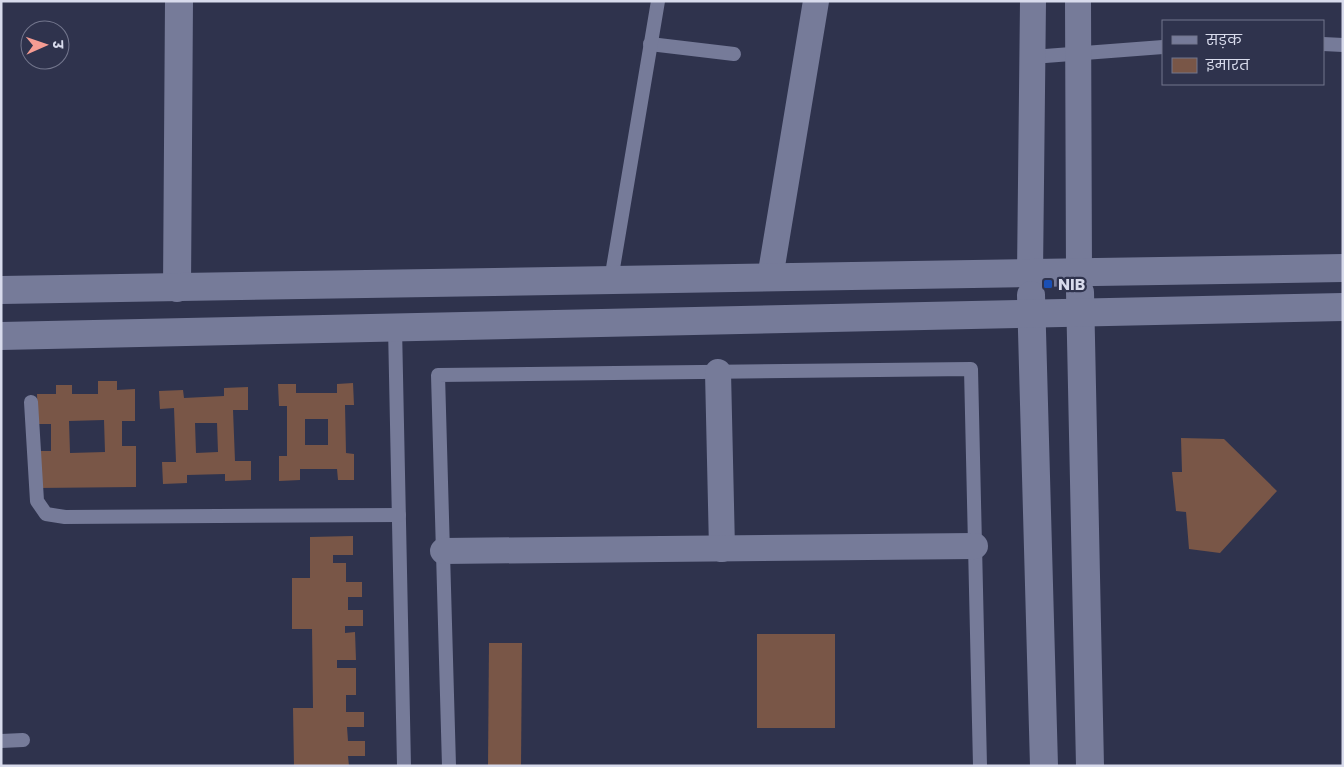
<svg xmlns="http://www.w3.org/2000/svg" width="1344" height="767" font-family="Poppins,'Noto Sans Devanagari',sans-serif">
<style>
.building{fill:#795647;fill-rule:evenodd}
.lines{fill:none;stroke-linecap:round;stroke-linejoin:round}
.lane{stroke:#767b99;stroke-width:14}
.street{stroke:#767b99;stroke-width:26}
.secondary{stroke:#767b99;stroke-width:28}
.transit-dot{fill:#1a4fb4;stroke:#2f334d;stroke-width:2}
.labels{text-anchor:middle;stroke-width:4.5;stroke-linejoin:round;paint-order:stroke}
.poi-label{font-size:16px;font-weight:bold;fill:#d8dbec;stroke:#2f334d;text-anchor:start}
</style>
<rect width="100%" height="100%" fill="#2f334d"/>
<g class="building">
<path d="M98 381H117V390L135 389V421H122V446H136V487L37 488V451H51V424H38L37 394H56V385H72V394H98ZM104 420 105 452 70 453 69 421Z"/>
<path d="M353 383 354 405H345L346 453 354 454V480H338L337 469H300V480L279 481V456H287V406H279L278 384H296V393H337V384ZM305 419H328V445H305Z"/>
<path d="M248 387V410H233L235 461H251V480L225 481V474L187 475V483L163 484 162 462H176L174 408 160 409 159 391 183 390 184 398 224 396V388ZM195 423H217L218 452 196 453Z"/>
<path d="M1181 438 1224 439 1277 491 1220 553 1189 549 1186 512 1176 511 1172 472H1182Z"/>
<path d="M353 536V555H333V563H346V582H362V597H348V610H363V626H345V633L355 632 356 660H337V668H356V695H346V712H364V727H347L348 741H365V756H348L349 766H294L293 708H313L312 629H292V578H310V537Z"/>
<rect x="757" y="634" width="78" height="94"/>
<path d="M489 643H522L521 766H488Z"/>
</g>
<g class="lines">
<g class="lane">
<path d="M650 44 734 54"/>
<path d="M1323 44 1343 45"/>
<path d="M1032 57 1163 47"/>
<path d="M611 280 658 1"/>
<path d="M395 327 404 766"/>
<path d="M31 402 37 501 46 514 65 517 399 515"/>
<path d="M1 741 23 740"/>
<path d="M449 766 438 375 971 369 980 766"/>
</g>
<g class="street">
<path d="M1078 1 1079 273"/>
<path d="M1030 274 1033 1"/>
<path d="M770 278 816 1"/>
<path d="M718 372 722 549"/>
<path d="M443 551 975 546"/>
</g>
<g class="secondary">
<path d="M177 288 179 1"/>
<path d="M1 290 1343 268"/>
<path d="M1080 292 1090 766"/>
<path d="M1031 295 1044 766"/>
<path d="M1 336 1343 307"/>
</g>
</g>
<rect class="transit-dot" x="1043" y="279" width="10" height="10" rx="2.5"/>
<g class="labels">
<g class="poi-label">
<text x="1058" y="290">NIB</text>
</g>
</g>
<rect width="1344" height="767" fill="none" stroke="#d8dbec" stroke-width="5"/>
<rect x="1162" y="20" width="162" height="65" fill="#2f334d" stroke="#73768d"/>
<rect x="1172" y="36" width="25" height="8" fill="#767b99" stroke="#73768d"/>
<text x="1206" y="45" font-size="15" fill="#d8dbec">सड़क</text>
<rect x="1172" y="58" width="25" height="15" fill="#795647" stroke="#73768d"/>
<text x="1206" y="70" font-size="15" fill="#d8dbec">इमारत</text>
<g transform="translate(45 45) rotate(88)"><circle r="24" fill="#2f334d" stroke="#73768d"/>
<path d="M0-4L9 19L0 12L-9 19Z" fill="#f59c93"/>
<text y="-8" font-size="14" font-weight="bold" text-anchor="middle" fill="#d8dbec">उ</text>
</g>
</svg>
